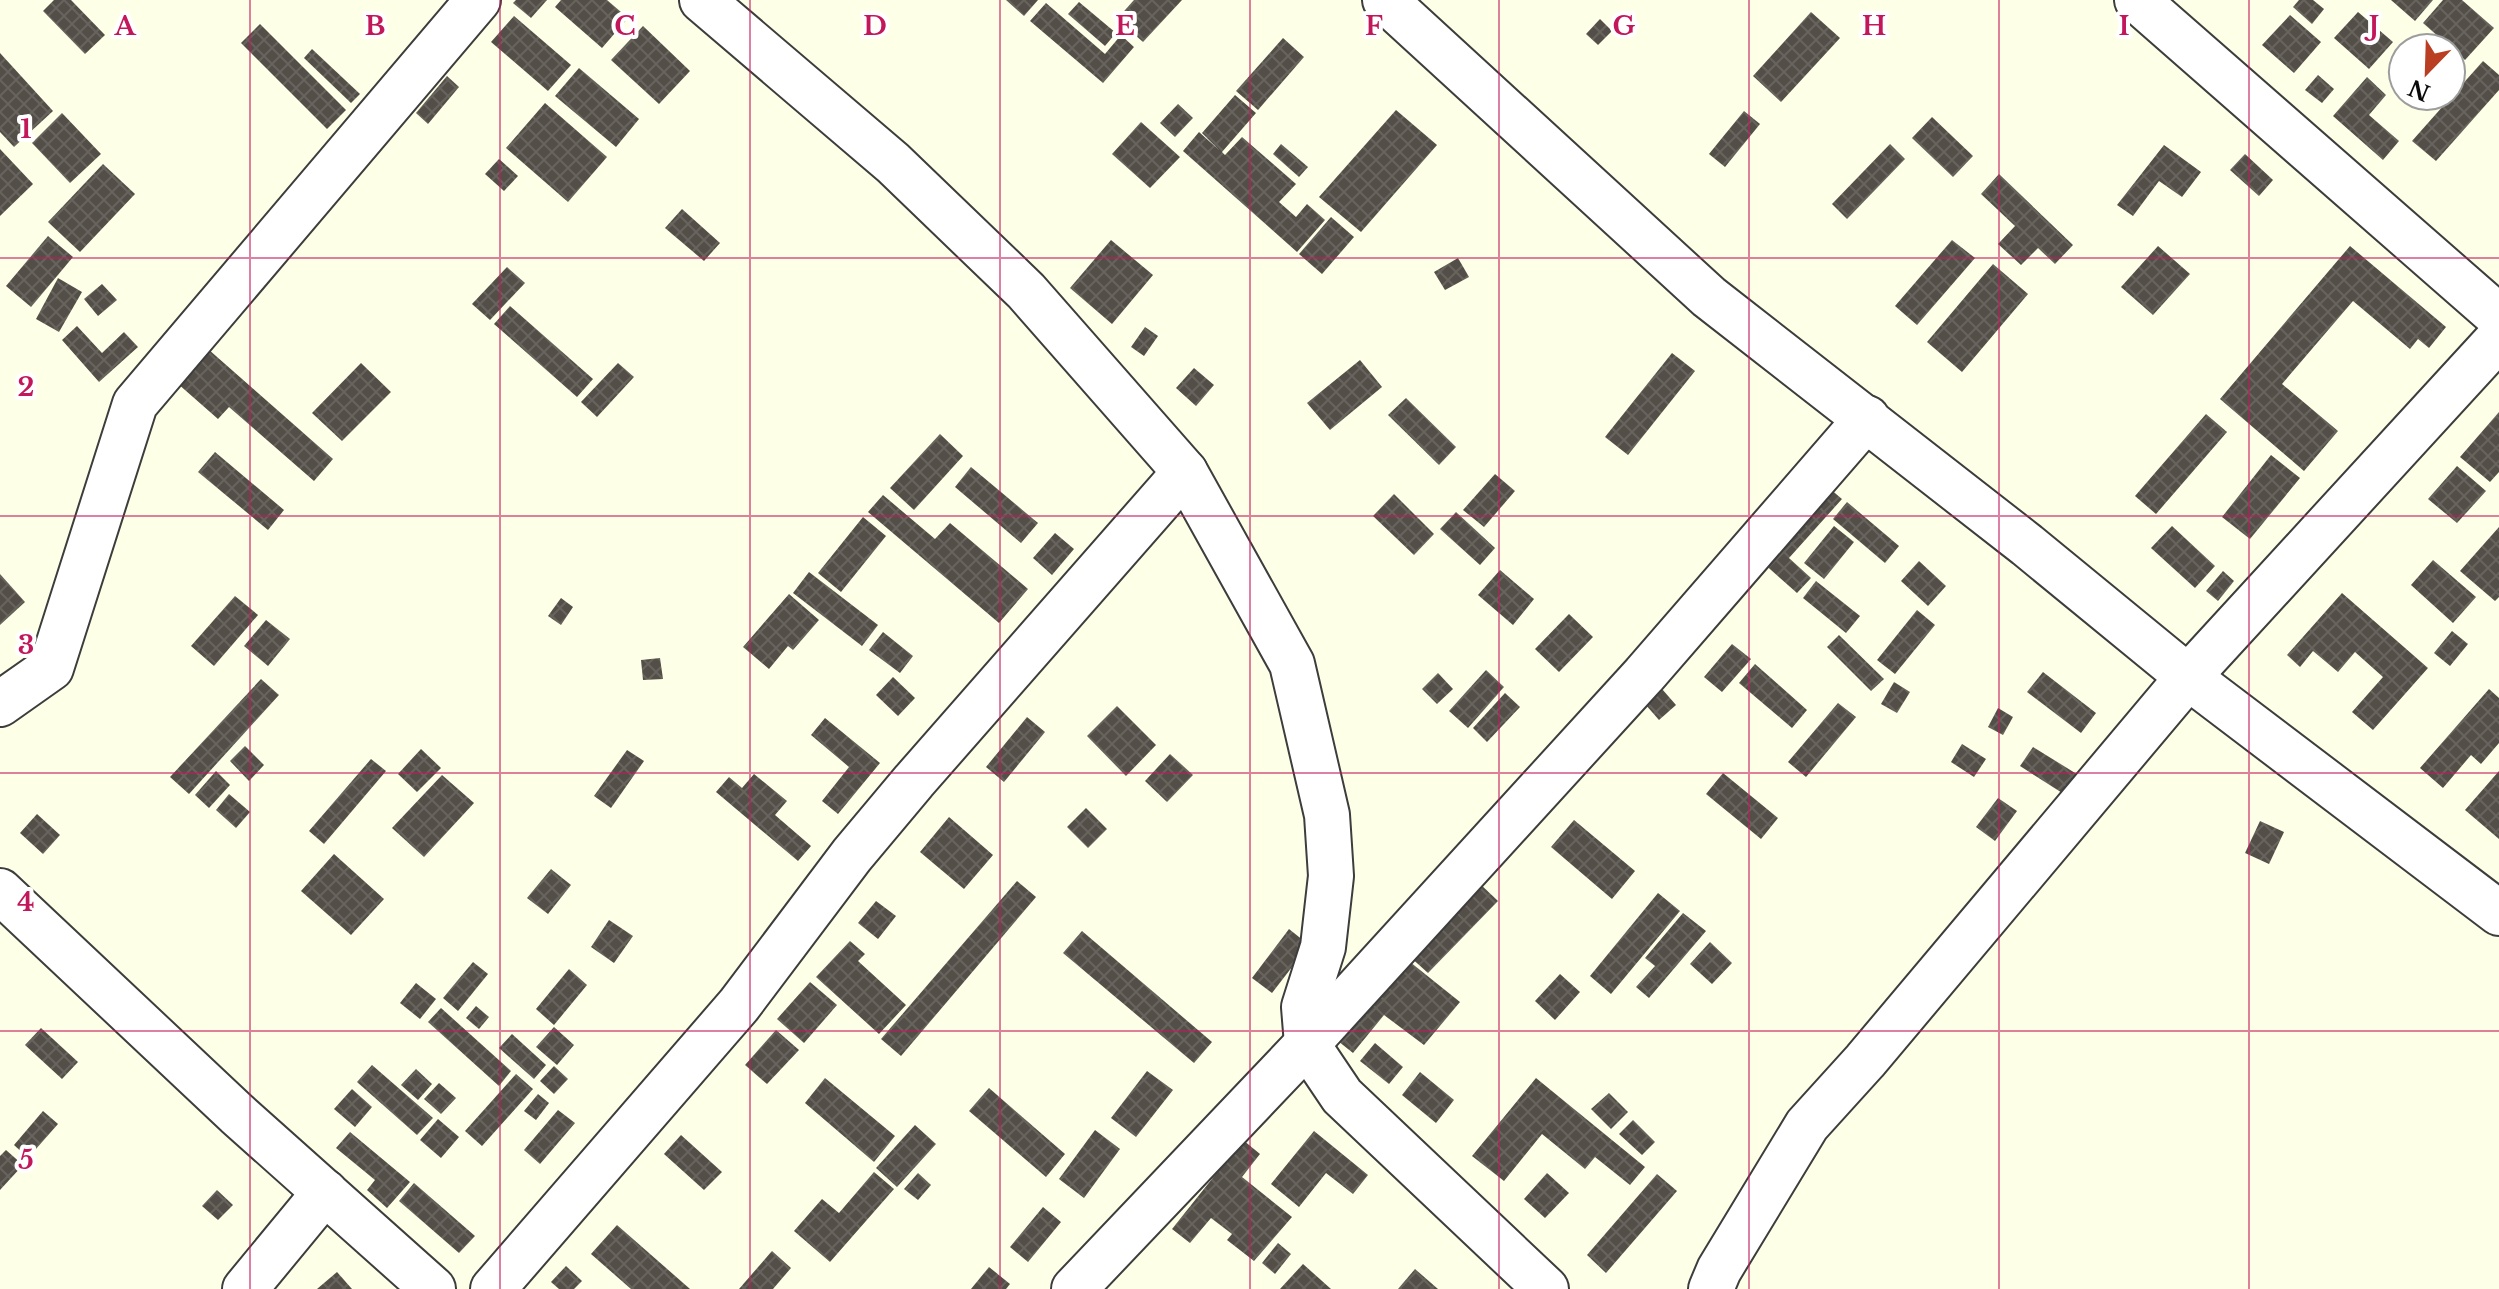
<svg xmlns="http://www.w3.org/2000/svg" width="2499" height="1289" font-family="'Libre Baskerville',serif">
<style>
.building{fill:url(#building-cross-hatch)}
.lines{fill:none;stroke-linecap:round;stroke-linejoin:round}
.minor-casing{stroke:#3d3d3d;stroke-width:48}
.minor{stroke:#fff;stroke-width:44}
.grid{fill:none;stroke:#c2185b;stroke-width:2;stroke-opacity:0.55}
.grid-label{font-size:26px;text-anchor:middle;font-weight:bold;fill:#c2185b;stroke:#fff;stroke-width:8;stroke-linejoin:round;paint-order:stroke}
</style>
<defs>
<pattern id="building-cross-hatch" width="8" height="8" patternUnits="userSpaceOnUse" patternTransform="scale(2)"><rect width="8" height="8" fill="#534e47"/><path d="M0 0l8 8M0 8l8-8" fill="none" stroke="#67635d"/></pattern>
</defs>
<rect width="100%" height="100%" fill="#feffe7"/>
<g class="building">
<path d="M54 0H71L105 35 85 54 43 11Z"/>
<path d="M516 0H547L531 18 513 3Z"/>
<path d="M561 0H607L628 18 602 48 555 7Z"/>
<path d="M1006 0H1038L1024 16Z"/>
<path d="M1134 0H1182L1143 42 1117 19Z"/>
<path d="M2299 0H2313L2324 9 2312 24 2293 7Z"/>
<path d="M2391 0H2433L2415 21Z"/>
<path d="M2443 0H2462L2494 28 2465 60 2423 23Z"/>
<path d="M1079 2 1116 33 1105 46 1068 14Z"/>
<path d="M1046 3 1105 54 1121 35 1134 47 1103 83 1030 21Z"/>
<path d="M1811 12 1840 38 1781 102 1753 76Z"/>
<path d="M2358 12 2393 42 2369 69 2334 38Z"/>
<path d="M2290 15 2321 42 2294 73 2262 45Z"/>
<path d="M514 16 571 65 548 91 491 42Z"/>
<path d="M1600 19 1612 31 1598 45 1586 34Z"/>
<path d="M260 24 346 110 327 129 241 43Z"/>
<path d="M643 26 690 71 659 104 611 60Z"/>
<path d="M1283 38 1304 57 1258 110 1236 91Z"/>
<path d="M312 49 360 94 351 103 304 58Z"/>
<path d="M0 53 53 111 14 147 0 132Z"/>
<path d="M2483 61 2499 75V90L2436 161 2412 141Z"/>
<path d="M579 68 639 119 616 147 555 96Z"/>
<path d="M2318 75 2334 89 2322 103 2305 90Z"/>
<path d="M447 76 459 87 428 124 416 113Z"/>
<path d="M2367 77 2386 95 2369 115 2399 141 2383 160 2333 116Z"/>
<path d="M1235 95 1256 113 1222 152 1225 155 1242 137 1296 184 1279 202 1296 217 1307 204 1325 220 1297 252 1183 151 1199 132 1219 150 1202 133Z"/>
<path d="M545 103 607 157 568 202 506 148Z"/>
<path d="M1178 104 1193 118 1175 137 1160 123Z"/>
<path d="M1396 110 1437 145 1361 232 1319 197Z"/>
<path d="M1744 111 1760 124 1725 167 1709 154Z"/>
<path d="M62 113 101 154 70 183 32 143Z"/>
<path d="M1932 117 1973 156 1953 177 1912 138Z"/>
<path d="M1141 122 1180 157 1150 188 1112 154Z"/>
<path d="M1281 144 1308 167 1299 177 1273 154Z"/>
<path d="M1890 144 1905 159 1847 219 1832 204Z"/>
<path d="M2164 145 2201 172 2182 197 2159 181 2133 216 2117 205Z"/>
<path d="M0 149 33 184 0 216Z"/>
<path d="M2245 154 2273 180 2259 196 2230 170Z"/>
<path d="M499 159 518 176 504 191 485 174Z"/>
<path d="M103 164 135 194 80 252 48 222Z"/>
<path d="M1999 174 2073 245 2055 264 2038 248 2021 265 1998 244 2015 226 1981 194Z"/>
<path d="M682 209 720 243 704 261 665 228Z"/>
<path d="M1331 217 1354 237 1322 274 1299 254Z"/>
<path d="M48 236 73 257 31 307 6 286Z"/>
<path d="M1111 240 1153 275 1112 324 1070 288Z"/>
<path d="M1952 240 1975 258 1917 325 1895 306Z"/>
<path d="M2158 246 2190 274 2153 315 2121 287Z"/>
<path d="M2350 246 2446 327 2429 348 2418 339 2410 349 2353 301 2282 384 2338 431 2304 471 2220 399Z"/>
<path d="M1458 258 1469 277 1445 290 1434 272Z"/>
<path d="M1993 264 2028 294 1962 372 1927 342Z"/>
<path d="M507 267 525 283 490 320 472 304Z"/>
<path d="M58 278 82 292 59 332 36 319Z"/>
<path d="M102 284 117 300 98 316 84 299Z"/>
<path d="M510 306 593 379 577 397 494 324Z"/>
<path d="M77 326 102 353 124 332 138 347 99 382 62 340Z"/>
<path d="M1145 327 1158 336 1144 356 1131 347Z"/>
<path d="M208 349 333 459 314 481 229 407 218 419 177 383Z"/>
<path d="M1672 353 1695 371 1628 455 1605 437Z"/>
<path d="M1360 360 1382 387 1330 430 1307 403Z"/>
<path d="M361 363 391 392 342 441 312 413Z"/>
<path d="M618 363 634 377 597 417 581 402Z"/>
<path d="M1194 368 1214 385 1196 406 1176 388Z"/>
<path d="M1406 398 1456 447 1439 465 1388 415Z"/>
<path d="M2499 412V472L2490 482 2460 457Z"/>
<path d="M2206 414 2227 432 2156 514 2135 496Z"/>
<path d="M940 434 963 456 914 510 890 488Z"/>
<path d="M215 452 284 510 268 530 198 472Z"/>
<path d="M2271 455 2300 478 2250 539 2222 517Z"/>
<path d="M2457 466 2486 491 2457 523 2428 499Z"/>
<path d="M971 467 1038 523 1021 543 955 487Z"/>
<path d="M1495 474 1515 491 1484 527 1463 510Z"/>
<path d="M1829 488 1842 499 1789 558 1811 578 1797 593 1762 562Z"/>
<path d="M1394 494 1434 534 1414 555 1373 516Z"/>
<path d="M883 495 935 539 950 523 1028 589 999 623 868 512Z"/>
<path d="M1847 502 1899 546 1885 563 1833 519Z"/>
<path d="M1456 512 1495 548 1480 565 1440 529Z"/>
<path d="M863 517 886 536 841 592 818 573Z"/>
<path d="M1834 526 1854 542 1824 579 1804 563Z"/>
<path d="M2172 526 2215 566 2195 588 2151 548Z"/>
<path d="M2499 527V597L2495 601 2460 571Z"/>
<path d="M1055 533 1074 549 1052 575 1033 558Z"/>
<path d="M2433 560 2476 597 2453 623 2411 585Z"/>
<path d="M1919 561 1946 586 1928 606 1901 581Z"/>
<path d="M1500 570 1534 599 1513 625 1478 595Z"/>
<path d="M2223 571 2234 581 2218 601 2206 591Z"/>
<path d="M809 572 878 625 862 646 793 593Z"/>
<path d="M0 574 25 602 0 625Z"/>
<path d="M1816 581 1860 616 1846 633 1803 598Z"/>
<path d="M2342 593 2428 668 2373 730 2352 712 2383 677 2355 652 2338 672 2313 651 2300 667 2287 655Z"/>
<path d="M789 594 819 620 793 650 788 646 769 669 743 647Z"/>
<path d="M235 596 258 615 214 666 191 646Z"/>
<path d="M561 598 573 607 561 625 548 616Z"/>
<path d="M1917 610 1935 625 1895 674 1877 660Z"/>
<path d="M1569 614 1593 637 1559 672 1535 649Z"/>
<path d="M266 620 290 639 268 666 244 646Z"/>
<path d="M2452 631 2468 644 2450 666 2434 653Z"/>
<path d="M883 632 913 656 900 673 869 650Z"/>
<path d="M1839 635 1884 679 1871 691 1827 647Z"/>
<path d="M1732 644 1751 659 1722 692 1704 677Z"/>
<path d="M660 658 663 679 643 680 641 660Z"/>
<path d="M1755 664 1807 710 1792 728 1739 683Z"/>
<path d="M1486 670 1504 687 1468 728 1449 711Z"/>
<path d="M2043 672 2096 713 2081 733 2027 692Z"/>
<path d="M1438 673 1453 689 1437 704 1422 689Z"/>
<path d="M893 677 915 698 898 716 876 695Z"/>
<path d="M261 679 279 695 189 794 170 777Z"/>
<path d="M1894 682 1910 692 1897 713 1881 704Z"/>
<path d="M1662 689 1676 705 1659 720 1645 704Z"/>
<path d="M2489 689 2499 698V743L2481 764 2471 755 2443 788 2420 768Z"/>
<path d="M1505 693 1520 707 1487 742 1473 728Z"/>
<path d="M1838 703 1856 717 1806 777 1788 762Z"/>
<path d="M1117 706 1156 745 1126 776 1087 736Z"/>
<path d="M1998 708 2013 717 2003 735 1988 727Z"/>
<path d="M1027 717 1045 732 1004 782 986 767Z"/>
<path d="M825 718 880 763 838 814 822 801 849 767 811 735Z"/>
<path d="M1962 744 1986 759 1974 777 1951 762Z"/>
<path d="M245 746 264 765 249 781 230 761Z"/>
<path d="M2033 747 2080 776 2067 796 2020 766Z"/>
<path d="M421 749 441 768 417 792 398 774Z"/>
<path d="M627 750 644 761 611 808 594 796Z"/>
<path d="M1170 754 1193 775 1167 802 1145 781Z"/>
<path d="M371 759 386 771 324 844 309 831Z"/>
<path d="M216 771 230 785 209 808 195 795Z"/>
<path d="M2499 771V839L2465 810Z"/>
<path d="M1723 773 1778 818 1761 839 1706 794Z"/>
<path d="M754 774 787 801 775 815 811 846 798 861 716 792 729 777 742 788Z"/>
<path d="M442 775 474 803 424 857 392 828Z"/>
<path d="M229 794 250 812 236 828 216 810Z"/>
<path d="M1998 798 2017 811 1995 841 1976 827Z"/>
<path d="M1086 808 1107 829 1088 848 1067 827Z"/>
<path d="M37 814 60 835 43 854 20 833Z"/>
<path d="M949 817 993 855 964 889 920 852Z"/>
<path d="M1574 820 1635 871 1612 899 1551 847Z"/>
<path d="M2260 821 2284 832 2269 864 2245 853Z"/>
<path d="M334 854 384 899 351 935 301 891Z"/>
<path d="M551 869 571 885 548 914 527 898Z"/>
<path d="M1017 881 1036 897 901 1056 881 1039Z"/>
<path d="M1478 882 1498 901 1428 973 1408 955Z"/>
<path d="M1658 893 1680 911 1611 994 1590 976Z"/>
<path d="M876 901 896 916 878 939 858 923Z"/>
<path d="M1683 913 1706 931 1649 998 1636 987 1655 966 1645 958Z"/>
<path d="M609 920 633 936 614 963 591 947Z"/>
<path d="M1289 929 1309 945 1272 993 1252 978Z"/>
<path d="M1082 931 1212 1042 1194 1063 1063 953Z"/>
<path d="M850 941 865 954 858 961 906 1005 879 1034 816 977Z"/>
<path d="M1710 942 1732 963 1712 984 1690 964Z"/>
<path d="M1405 958 1460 1002 1424 1045 1384 1015 1353 1053 1338 1041Z"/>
<path d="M473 962 488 974 458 1011 443 998Z"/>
<path d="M569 969 587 985 554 1025 536 1009Z"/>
<path d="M1560 974 1580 992 1555 1020 1535 1001Z"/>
<path d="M810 982 837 1005 804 1043 777 1019Z"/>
<path d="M416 983 436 999 420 1019 400 1003Z"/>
<path d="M476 1006 489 1017 479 1029 466 1018Z"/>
<path d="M441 1008 511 1071 499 1086 428 1022Z"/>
<path d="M554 1027 574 1045 557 1065 536 1047Z"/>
<path d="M41 1028 78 1062 62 1079 25 1045Z"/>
<path d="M776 1030 799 1050 767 1084 745 1065Z"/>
<path d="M512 1034 546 1065 534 1079 499 1048Z"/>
<path d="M1375 1043 1403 1067 1389 1084 1360 1061Z"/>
<path d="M372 1065 433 1118 417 1135 357 1082Z"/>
<path d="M554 1066 568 1079 554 1094 540 1081Z"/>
<path d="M416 1069 432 1084 418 1100 401 1085Z"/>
<path d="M1147 1071 1173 1090 1136 1137 1111 1118Z"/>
<path d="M1420 1072 1454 1100 1436 1123 1402 1095Z"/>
<path d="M516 1074 533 1089 482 1146 465 1131Z"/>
<path d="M825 1078 895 1136 874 1162 805 1103Z"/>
<path d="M1536 1078 1645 1167 1630 1185 1595 1157 1585 1169 1542 1134 1504 1181 1472 1156Z"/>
<path d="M439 1083 456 1098 441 1114 424 1099Z"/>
<path d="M989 1088 1065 1154 1046 1177 969 1111Z"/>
<path d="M352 1089 372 1107 355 1127 334 1109Z"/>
<path d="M1609 1093 1628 1112 1611 1129 1591 1109Z"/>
<path d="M538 1094 549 1103 536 1120 524 1111Z"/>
<path d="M558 1110 575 1123 540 1164 524 1150Z"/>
<path d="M43 1111 58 1124 28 1158 14 1145Z"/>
<path d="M438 1119 459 1137 441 1158 420 1140Z"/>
<path d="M1633 1120 1655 1142 1642 1155 1619 1134Z"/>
<path d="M915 1125 936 1144 897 1187 876 1168Z"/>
<path d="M1095 1130 1120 1149 1084 1198 1059 1179Z"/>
<path d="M1314 1131 1368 1175 1353 1194 1326 1173 1299 1207 1271 1184Z"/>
<path d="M350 1132 410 1182 387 1208 367 1190 375 1180 336 1148Z"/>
<path d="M681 1135 722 1172 704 1190 664 1154Z"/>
<path d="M1243 1140 1260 1154 1242 1177 1292 1217 1254 1261 1227 1240 1232 1234 1211 1218 1190 1243 1172 1229Z"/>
<path d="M6 1150 23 1165 0 1190V1156Z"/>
<path d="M874 1172 894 1189 830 1262 794 1231 822 1199 839 1213Z"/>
<path d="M918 1173 931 1185 918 1200 904 1189Z"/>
<path d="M1547 1173 1569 1193 1545 1218 1524 1199Z"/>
<path d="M1657 1174 1677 1191 1606 1273 1587 1255Z"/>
<path d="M414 1183 475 1236 459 1253 399 1201Z"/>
<path d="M217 1190 233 1205 218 1220 202 1206Z"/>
<path d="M1043 1207 1061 1222 1028 1262 1010 1247Z"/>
<path d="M617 1225 690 1289H631L591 1254Z"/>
<path d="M1278 1243 1291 1254 1275 1274 1262 1263Z"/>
<path d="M772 1251 791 1268 773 1289H739Z"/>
<path d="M1303 1264 1331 1289H1280Z"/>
<path d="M566 1266 582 1281 574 1289H559L551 1282Z"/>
<path d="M989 1267 1010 1284 1006 1289H971Z"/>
<path d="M1415 1269 1438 1289H1398Z"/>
<path d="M337 1272 352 1289H317Z"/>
</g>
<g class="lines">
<g class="minor-casing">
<g id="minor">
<path d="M702 0 893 163 1026 291 1185 472 1292 664 1327 815 1331 876 1323 947 1304 1007 1307 1044 1342 1096 1546 1289"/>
<path d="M1385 0 1709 297 2027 545 2188 677 2499 913"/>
<path d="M2137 0 2499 317"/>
<path d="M0 704 51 668 135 404 478 0"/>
<path d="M0 891 237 1114 433 1289"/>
<path d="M245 1289 325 1192"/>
<path d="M493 1289 739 1005 852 855 914 781 1185 472"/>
<path d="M1074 1289 1307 1044 1644 675 1867 418"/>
<path d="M1711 1289 1719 1270 1807 1125 1865 1061 2188 677 2499 338"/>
</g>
</g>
<use href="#minor" class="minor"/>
</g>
<path class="grid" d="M250 0V1289M500 0V1289M750 0V1289M1000 0V1289M1250 0V1289M1499 0V1289M1749 0V1289M1999 0V1289M2249 0V1289M0 258H2499M0 516H2499M0 773H2499M0 1031H2499"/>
<g class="grid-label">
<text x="125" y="35">A</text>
<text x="375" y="35">B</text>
<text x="625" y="35">C</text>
<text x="875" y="35">D</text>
<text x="1125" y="35">E</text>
<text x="1374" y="35">F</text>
<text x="1624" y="35">G</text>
<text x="1874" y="35">H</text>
<text x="2124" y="35">I</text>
<text x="2374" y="35">J</text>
<text x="26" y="138">1</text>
<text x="26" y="396">2</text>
<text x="26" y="654">3</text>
<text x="26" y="911">4</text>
<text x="26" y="1169">5</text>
</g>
<g transform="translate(2427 72) rotate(203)"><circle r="38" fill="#ffffff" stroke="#9d9d9d" stroke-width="2"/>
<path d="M0-6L14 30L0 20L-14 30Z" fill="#ba3e22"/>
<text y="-12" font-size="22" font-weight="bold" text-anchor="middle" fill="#0a0a0a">N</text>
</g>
</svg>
